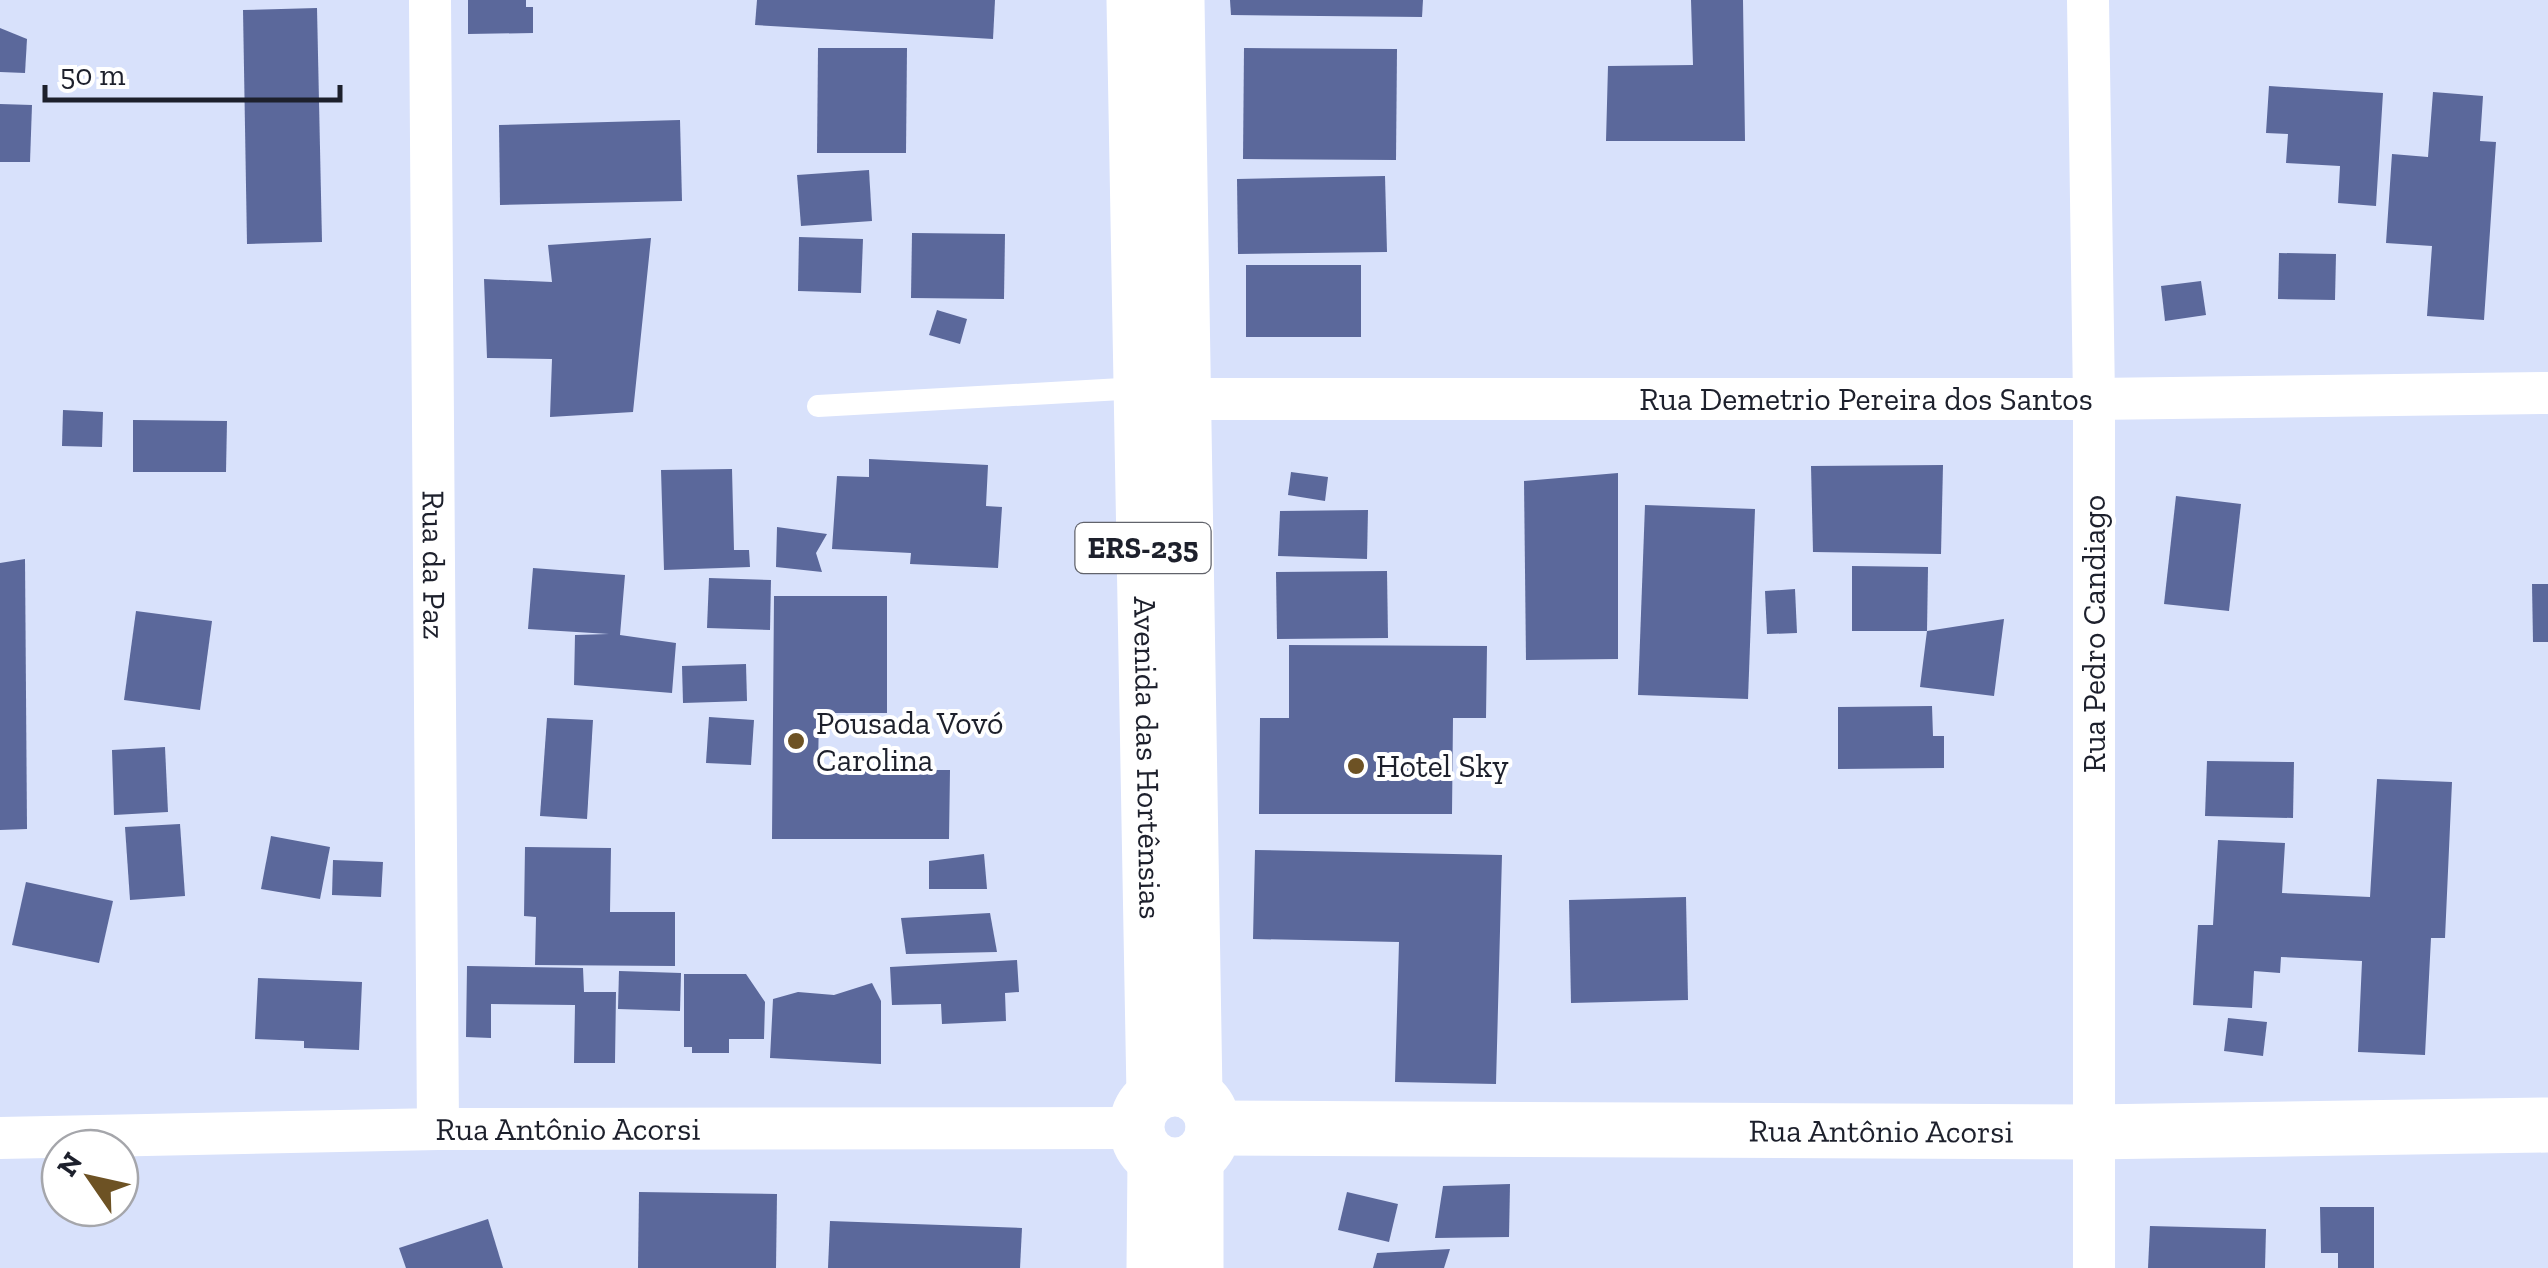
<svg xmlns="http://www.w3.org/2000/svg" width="2548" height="1268" font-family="'Zilla Slab',serif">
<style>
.building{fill:#5b689b}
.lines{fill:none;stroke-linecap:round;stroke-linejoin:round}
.service{stroke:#fff;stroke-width:22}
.minor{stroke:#fff;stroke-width:42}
.tertiary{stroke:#fff;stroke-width:55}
.primary{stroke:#fff;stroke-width:55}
.poi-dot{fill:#6d5224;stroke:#fff;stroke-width:4}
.labels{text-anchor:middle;stroke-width:8;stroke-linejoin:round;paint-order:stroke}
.shield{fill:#fff;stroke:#61636b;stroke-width:2.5}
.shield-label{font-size:30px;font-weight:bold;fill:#1d202c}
.street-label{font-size:32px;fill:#1d202c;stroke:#fff}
.poi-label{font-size:32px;fill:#1d202c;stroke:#fff;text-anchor:start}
</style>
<rect width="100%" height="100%" fill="#d8e1fb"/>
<g class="building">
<path d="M468 0H526V7H533V33L468 34Z"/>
<path d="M757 0H995L993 39 755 25Z"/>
<path d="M1230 0H1423L1422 17 1231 15Z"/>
<path d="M1691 0H1743L1745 141H1606L1608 66 1693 65Z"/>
<path d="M317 8 322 242 247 244 243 10Z"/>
<path d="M0 28 27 39 25 73 0 72Z"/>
<path d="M818 48H907L906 153H817Z"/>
<path d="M1244 48 1397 49 1396 160 1243 159Z"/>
<path d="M2269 86 2383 93 2376 206 2338 203 2340 166 2286 163 2288 134 2266 133Z"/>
<path d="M2433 92 2483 96 2480 141 2496 142 2484 320 2427 316 2432 246 2386 243 2392 154 2428 157Z"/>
<path d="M0 104 32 105 30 162H0Z"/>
<path d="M680 120 682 201 500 205 499 125Z"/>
<path d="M869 170 872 221 801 226 797 175Z"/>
<path d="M1385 176 1387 252 1238 254 1237 179Z"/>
<path d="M912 233 1005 234 1004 299 911 298Z"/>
<path d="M799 237 863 239 861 293 798 291Z"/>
<path d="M651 238 633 412 550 417 552 359 487 358 484 279 552 282 548 245Z"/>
<path d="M2279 253 2336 254 2335 300 2278 299Z"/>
<rect x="1246" y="265" width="115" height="72"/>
<path d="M2201 281 2206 315 2165 321 2161 286Z"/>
<path d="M937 310 967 319 960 344 929 335Z"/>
<path d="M63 410 103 412 102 447 62 446Z"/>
<path d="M133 420 227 421 226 472H133Z"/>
<path d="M869 459 988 465 986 506 1002 507 998 568 910 564 911 553 832 549 837 476 869 477Z"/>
<path d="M1943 465 1941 554 1813 552 1811 466Z"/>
<path d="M732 469 734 550H749L750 567 664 570 661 470Z"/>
<path d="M1291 472 1328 477 1325 501 1288 495Z"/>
<path d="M1618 473V659L1526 660 1524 481Z"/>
<path d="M2176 496 2241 504 2229 611 2164 604Z"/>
<path d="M1645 505 1755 509 1748 699 1638 695Z"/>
<path d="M1368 510 1367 559 1278 556 1280 511Z"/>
<path d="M777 527 827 534 816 553 822 572 776 567Z"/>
<path d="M25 559 27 829 0 830V563Z"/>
<path d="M1852 566 1928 567 1927 631H1852Z"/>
<path d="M533 568 625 575 620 635 676 643 672 693 574 685 575 635 609 634 528 629Z"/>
<path d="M1387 571 1388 638 1277 639 1276 572Z"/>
<path d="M709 578 771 580 770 630 707 628Z"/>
<path d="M2532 584H2548V642H2533Z"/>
<path d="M1795 589 1797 633 1767 634 1765 591Z"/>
<path d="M774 596H887V713H819L818 770H950L949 839H772Z"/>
<path d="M136 611 212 621 200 710 124 700Z"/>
<path d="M2004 619 1994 696 1920 687 1927 631Z"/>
<path d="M1289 645 1487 646 1486 718H1453L1452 814H1259L1260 718H1289Z"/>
<path d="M746 664 747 701 683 703 682 666Z"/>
<path d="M1932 706 1933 736H1944V768L1838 769V707Z"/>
<path d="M709 717 754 720 751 765 706 763Z"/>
<path d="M547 718 593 720 587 819 540 816Z"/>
<path d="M165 747 168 812 114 815 112 750Z"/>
<path d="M2207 761 2294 762 2293 818 2205 816Z"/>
<path d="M2377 779 2452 782 2445 938H2431L2425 1055 2358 1052 2362 961 2281 957 2280 973 2254 971 2252 1008 2193 1005 2198 925H2213L2218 840 2285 843 2282 893 2370 897Z"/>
<path d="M180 824 185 896 130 900 125 827Z"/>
<path d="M271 836 330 847 320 899 261 889Z"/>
<path d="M525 847 611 848 610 912H675V966L535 965 536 917 524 916Z"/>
<path d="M1255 850 1502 855 1496 1084 1395 1082 1399 942 1253 939Z"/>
<path d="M984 854 987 889H929V861Z"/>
<path d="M333 860 383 862 381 897 332 895Z"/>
<path d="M26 882 113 901 99 963 12 945Z"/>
<path d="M1686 897 1688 1000 1571 1003 1569 900Z"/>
<path d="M990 913 997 952 906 954 901 918Z"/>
<path d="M1017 960 1019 992 1005 993 1006 1021 942 1024 941 1004 892 1005 890 967Z"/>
<path d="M467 966 583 968 584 992H616L615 1063H574L575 1005 491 1004V1038L466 1037Z"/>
<path d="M619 971 681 973 680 1011 618 1009Z"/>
<path d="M684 974H746L765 1002 764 1039H729V1053H692V1047H684Z"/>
<path d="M258 978 362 982 359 1050 304 1048V1041L255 1039Z"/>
<path d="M872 983 881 1001V1064L770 1058 773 999 798 992 834 995Z"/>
<path d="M2228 1018 2267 1022 2263 1056 2224 1051Z"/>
<path d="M1510 1184 1509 1237 1435 1238 1443 1186Z"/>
<path d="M639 1192 777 1194 776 1268H638Z"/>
<path d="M1347 1192 1398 1204 1389 1242 1338 1230Z"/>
<path d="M2320 1207H2374V1268H2338V1253H2321Z"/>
<path d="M488 1219 503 1268H406L399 1248Z"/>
<path d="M830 1221 1022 1228 1020 1268H828Z"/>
<path d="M2150 1226 2266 1229 2265 1268H2148Z"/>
<path d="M1450 1249 1444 1268H1373L1377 1253Z"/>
</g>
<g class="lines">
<path class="service" d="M818 406 1139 388"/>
<g class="minor">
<path id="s1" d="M430 0 438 1129"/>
<path d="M2088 0 2094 399V1268"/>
<path id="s2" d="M1186 399H2094L2548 393"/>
<path id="s3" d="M0 1138 438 1129 1136 1128"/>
</g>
<path class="tertiary" id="s4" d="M1213 1128 2093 1132 2548 1125"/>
<g class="primary">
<path id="s5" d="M1134 0 1154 1095"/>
<path d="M1177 0 1195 1095"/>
<circle cx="1175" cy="1127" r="38"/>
<path d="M1196 1159V1268"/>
<path d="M1154 1268 1155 1161"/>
</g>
</g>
<g class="poi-dot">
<circle cx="796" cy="741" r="10"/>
<circle cx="1356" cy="766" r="10"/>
</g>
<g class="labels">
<rect class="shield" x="1075.5" y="523" width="135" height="50" rx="8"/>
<g class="shield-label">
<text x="1143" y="558">ERS-235</text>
</g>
<g class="street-label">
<text dy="11" stroke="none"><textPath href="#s2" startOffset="680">Rua Demetrio Pereira dos Santos</textPath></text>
<text dy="11" stroke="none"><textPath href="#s1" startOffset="565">Rua da Paz</textPath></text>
<text transform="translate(2094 634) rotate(-90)" y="11">Rua Pedro Candiago</text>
<text dy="11" stroke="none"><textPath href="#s5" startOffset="758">Avenida das Hortênsias</textPath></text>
<text dy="11" stroke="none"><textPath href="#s3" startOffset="568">Rua Antônio Acorsi</textPath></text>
<text dy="11" stroke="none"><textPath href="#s4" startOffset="668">Rua Antônio Acorsi</textPath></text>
</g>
<g class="poi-label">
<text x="816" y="734">Pousada Vovó<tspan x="816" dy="37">Carolina</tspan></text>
<text x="1376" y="777">Hotel Sky</text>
</g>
</g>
<g transform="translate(90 1178) rotate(304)"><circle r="48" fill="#ffffff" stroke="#a5a6ab" stroke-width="2.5"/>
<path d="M0-8L18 38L0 25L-18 38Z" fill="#6d5224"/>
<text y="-15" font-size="28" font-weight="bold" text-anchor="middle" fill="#1d202c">N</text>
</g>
<path d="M45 85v15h295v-15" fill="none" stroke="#1d202c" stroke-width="5"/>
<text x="60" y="85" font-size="30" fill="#1d202c" stroke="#ffffff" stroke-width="8" paint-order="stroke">50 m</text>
</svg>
